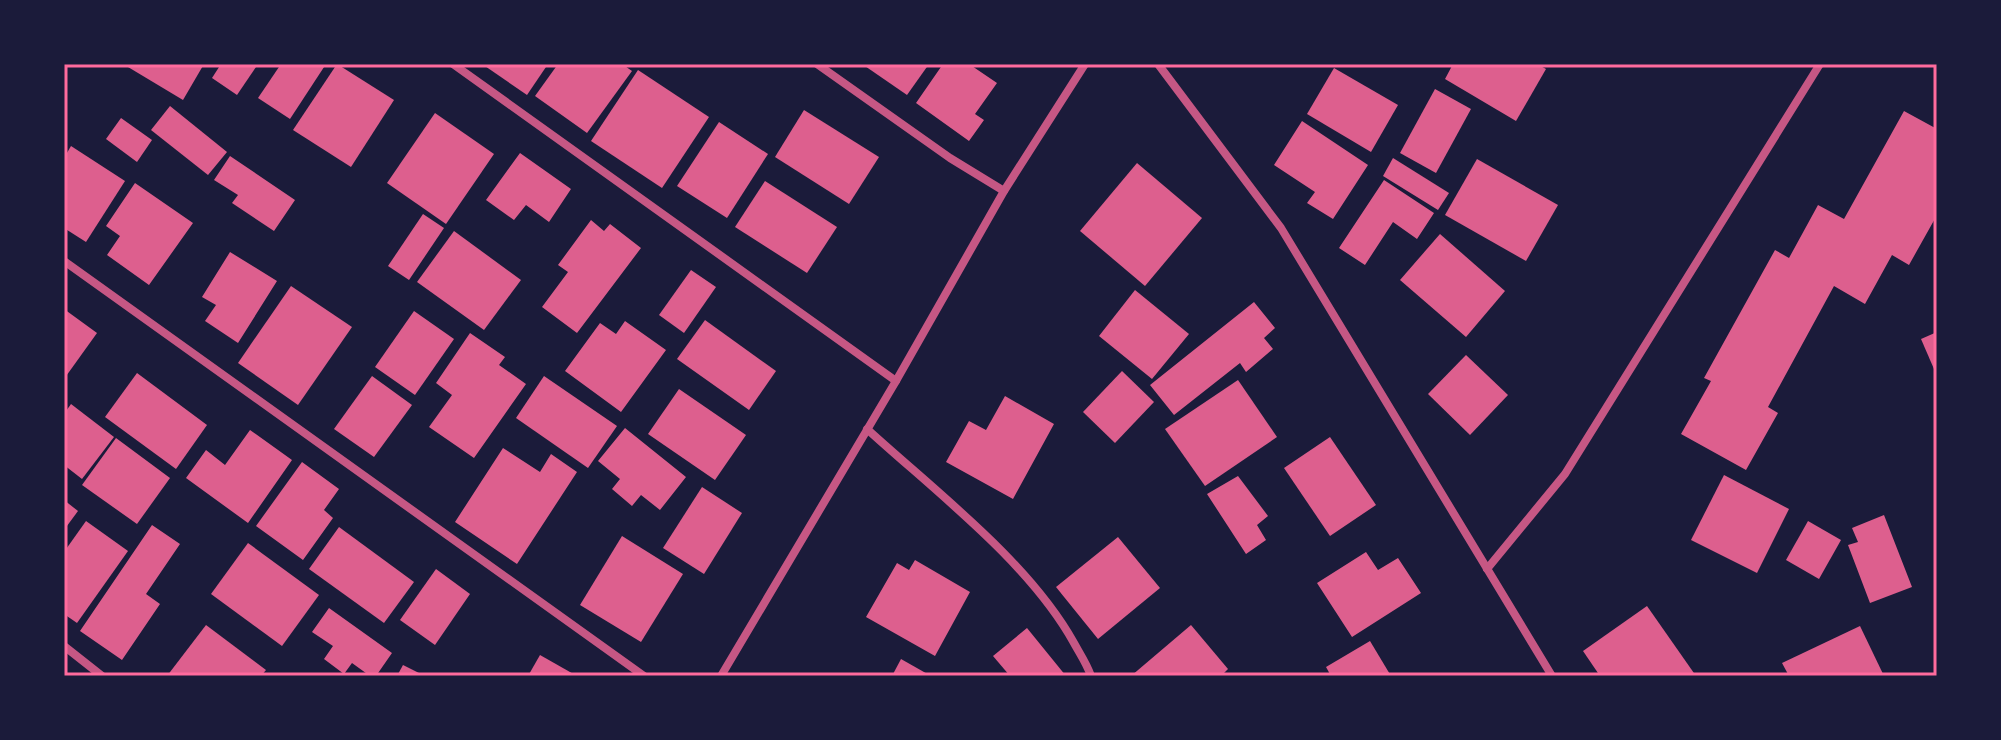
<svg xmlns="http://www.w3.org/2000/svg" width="2001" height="740" font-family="'Golos Text',sans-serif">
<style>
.building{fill:#dd5f8e}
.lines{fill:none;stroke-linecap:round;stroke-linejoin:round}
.minor{stroke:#c65784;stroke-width:8}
.neatline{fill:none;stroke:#ff6b9d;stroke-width:3}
</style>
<rect width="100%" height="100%" fill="#1b1b3a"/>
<g class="building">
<path d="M123 64H204L183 100Z"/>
<path d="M221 64H258L237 95 212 78Z"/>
<path d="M281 64H326L290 119 258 98Z"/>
<path d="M337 64 394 100 351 167 293 130Z"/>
<path d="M482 64H548L527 95Z"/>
<path d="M558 64H622L632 71 587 133 535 96Z"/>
<path d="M862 64H929L907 95Z"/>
<path d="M943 64H969L997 83 975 114 984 120 969 141 916 103Z"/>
<path d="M1453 64H1537L1546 69 1516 121 1445 79Z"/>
<path d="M1334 68 1398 105 1371 152 1307 114Z"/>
<path d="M638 70 709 117 662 188 591 141Z"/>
<path d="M1435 89 1471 109 1436 173 1400 153Z"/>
<path d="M170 106 227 152 208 175 151 130Z"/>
<path d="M804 110 879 157 849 204 775 157Z"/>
<path d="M1904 111 1937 129V215L1909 265 1892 255 1865 304 1834 286 1768 407 1778 413 1746 470 1681 434 1711 381 1704 378 1775 250 1789 258 1818 205 1844 219Z"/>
<path d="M435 113 494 154 446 224 387 183Z"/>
<path d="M121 118 152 140 137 162 106 139Z"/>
<path d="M1302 121 1368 165 1333 219 1307 203 1315 192 1274 165Z"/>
<path d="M719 122 768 154 727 218 677 186Z"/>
<path d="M71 146 125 181 86 242 64 228V158Z"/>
<path d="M520 153 571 189 549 222 526 205 514 220 486 200Z"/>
<path d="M230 156 295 200 274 231 232 203 238 195 214 180Z"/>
<path d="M1393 158 1449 193 1438 210 1383 176Z"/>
<path d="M1477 159 1558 205 1526 261 1445 215Z"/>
<path d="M1137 163 1202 218 1145 286 1080 231Z"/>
<path d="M1384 180 1434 213 1417 239 1393 222 1365 265 1339 248Z"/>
<path d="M765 181 837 227 807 273 735 227Z"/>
<path d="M135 183 193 223 149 285 107 255 120 236 106 226Z"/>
<path d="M423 214 444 228 409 280 388 266Z"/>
<path d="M591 220 604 231 610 224 641 248 577 333 542 307 568 272 558 265Z"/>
<path d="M454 231 521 280 484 330 417 282Z"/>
<path d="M1440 234 1505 291 1466 337 1400 280Z"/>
<path d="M230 252 277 281 238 343 205 321 216 305 202 297Z"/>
<path d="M691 270 716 287 684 333 659 315Z"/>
<path d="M291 286 352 327 298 405 238 363Z"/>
<path d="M1135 290 1189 334 1152 379 1099 336Z"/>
<path d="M1254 302 1275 328 1264 338 1273 349 1246 372 1240 363 1174 415 1150 385Z"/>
<path d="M64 309 97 333 64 379Z"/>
<path d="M414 311 454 339 415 395 375 367Z"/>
<path d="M705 320 776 371 749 410 677 359Z"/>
<path d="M625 321 666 350 621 412 565 371 600 323 616 334Z"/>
<path d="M1937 332V376L1921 339Z"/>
<path d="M470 333 505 357 499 365 526 384 474 458 429 427 452 395 436 383Z"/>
<path d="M1466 355 1508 395 1470 435 1428 394Z"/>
<path d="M1122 371 1154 402 1115 443 1083 412Z"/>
<path d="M137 373 207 425 176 469 105 417Z"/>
<path d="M372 376 412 405 374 457 334 429Z"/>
<path d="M544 376 617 426 588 468 516 418Z"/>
<path d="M1238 380 1277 437 1205 486 1165 429Z"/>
<path d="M679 389 746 435 715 480 648 434Z"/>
<path d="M1005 396 1054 424 1013 499 946 462 969 421 986 430Z"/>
<path d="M71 404 114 437 82 479 64 465V414Z"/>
<path d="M625 428 686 477 660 510 641 495 632 506 612 489 620 479 598 461Z"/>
<path d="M250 430 292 460 248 523 186 478 206 450 225 465Z"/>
<path d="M1330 437 1376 505 1330 536 1284 468Z"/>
<path d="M116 438 170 478 137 524 82 485Z"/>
<path d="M503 448 540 472 551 454 577 472 517 564 455 522Z"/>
<path d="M302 462 339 489 324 510 333 518 303 560 256 526Z"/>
<path d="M1724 475 1789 509 1757 573 1691 540Z"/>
<path d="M1238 476 1268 516 1257 525 1266 540 1246 554 1207 494Z"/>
<path d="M702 487 742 513 704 574 663 548Z"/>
<path d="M64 500 78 511 64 530Z"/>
<path d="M1884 515 1912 587 1870 603 1848 545 1858 542 1852 528Z"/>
<path d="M86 521 128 551 77 623 64 614V552Z"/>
<path d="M1808 521 1841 540 1819 579 1786 560Z"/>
<path d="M152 525 180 544 146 594 160 604 122 660 80 631Z"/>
<path d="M339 527 414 582 384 623 309 569Z"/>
<path d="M622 536 683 574 641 642 580 605Z"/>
<path d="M1118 537 1160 588 1098 639 1056 587Z"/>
<path d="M248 543 319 595 282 646 211 594Z"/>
<path d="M1366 552 1378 570 1398 558 1421 593 1352 637 1317 583Z"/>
<path d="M915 560 970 592 935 656 866 617 897 563 909 570Z"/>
<path d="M436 569 470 594 435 645 400 620Z"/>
<path d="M1647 606 1696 676H1600L1583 651Z"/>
<path d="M329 608 392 653 376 676H370L352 663 344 674 324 659 333 646 312 632Z"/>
<path d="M206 625 266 670 261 676H167Z"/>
<path d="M1191 625 1228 669 1221 676H1131Z"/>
<path d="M1860 626 1884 676H1789L1782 663Z"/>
<path d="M1027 628 1066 676H1010L993 656Z"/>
<path d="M1370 641 1391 676H1331L1326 667Z"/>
<path d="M540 655 577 676H528Z"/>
<path d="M901 659 931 676H892Z"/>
<path d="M403 665 425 676H397Z"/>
</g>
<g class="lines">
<g class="minor">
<path d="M453 64 896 381"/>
<path d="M817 64 950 158 1004 191"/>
<path d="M1158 64 1281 228 1552 676"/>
<path d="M64 261 644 676"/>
<path d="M867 429C936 492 1029 562 1074 643 1080 654 1087 664 1091 676"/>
<path d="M1487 569 1565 474 1820 64"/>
<path d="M64 646 102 676"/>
<path d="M721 676 896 381 1004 191 1085 64"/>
</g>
</g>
<rect width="2001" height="740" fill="none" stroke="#1b1b3a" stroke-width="132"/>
<rect x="66" y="66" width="1869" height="608" class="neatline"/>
</svg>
